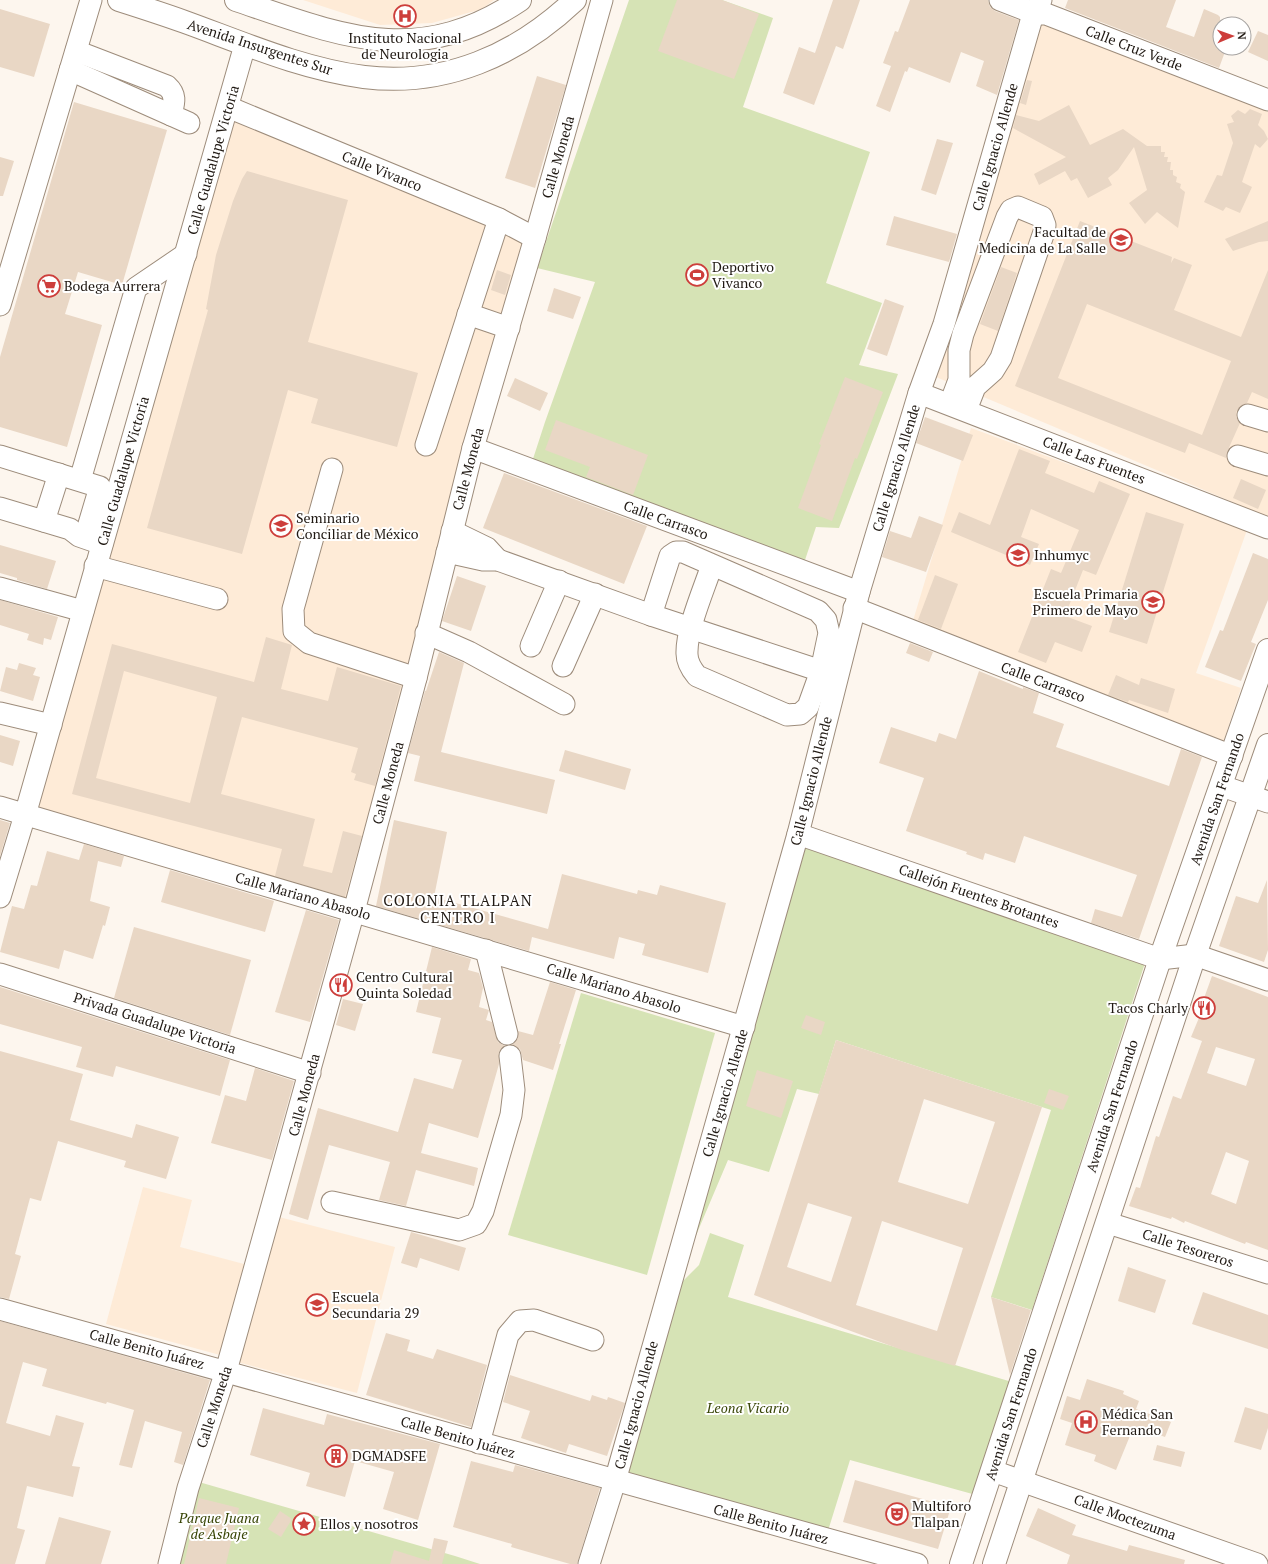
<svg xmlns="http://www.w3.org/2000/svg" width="1268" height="1564" font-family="'PT Serif',serif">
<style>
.built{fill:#feebd7}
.green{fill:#d6e3b5}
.building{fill:#e9d7c5;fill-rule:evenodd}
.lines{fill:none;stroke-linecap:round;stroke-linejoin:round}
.minor-casing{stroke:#9d8c7b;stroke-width:23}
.major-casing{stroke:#9d8c7b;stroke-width:24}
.minor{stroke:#fff;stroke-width:21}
.major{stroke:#fff;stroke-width:22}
.labels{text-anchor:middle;stroke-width:4;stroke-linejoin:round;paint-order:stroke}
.poi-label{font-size:14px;fill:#201913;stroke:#fff;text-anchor:start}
.street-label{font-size:14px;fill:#201913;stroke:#fff}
.park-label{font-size:14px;font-style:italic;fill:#364303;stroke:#fff}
.neighbourhood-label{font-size:15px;letter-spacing:1px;fill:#201913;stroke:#fff}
</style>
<rect width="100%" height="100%" fill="#fdf6ee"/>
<g class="built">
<path d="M303 0H494L482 9 432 23 380 25Z"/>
<path d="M1044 17 1268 103V517L936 377 1035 24Z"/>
<path d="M234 120 525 240 346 906 29 811Z"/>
<path d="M971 428 1247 530 1196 673 1241 688 1221 749 912 624Z"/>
<path d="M143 1187 192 1200 180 1247 244 1264 220 1355 106 1324Z"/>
<path d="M279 1217 395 1247 357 1393 237 1362Z"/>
</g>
<g class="green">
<path d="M629 0H722L773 18 743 107 870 152 826 283 882 303 859 365 898 374 839 528 816 527 805 560 531 465 545 422 595 282 537 268Z"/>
<path d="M805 841 1145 963 1032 1310 991 1297 1051 1110 836 1040 819 1094 797 1089 769 1172 728 1160 672 1292 699 1265 710 1233 744 1245 728 1297 1012 1382 976 1495 850 1460 827 1534 622 1477 678 1294 671 1293 716 1156Z"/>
<path d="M581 993 715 1033 647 1275 508 1235Z"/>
<path d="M192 1480 455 1556 480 1564H172Z"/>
</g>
<g class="building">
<path d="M677 0H722L759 14 734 79 658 51Z"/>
<path d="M833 0H860L843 49 836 46 814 105 783 93 799 47 815 53Z"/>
<path d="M910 0H988L990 7 995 11 1019 20 997 95 976 86 984 61 961 52 950 83 909 67 907 72 905 71 890 112 876 106 891 66 883 63 895 31 898 32Z"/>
<path d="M1068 0H1176L1166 27 1194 37 1204 9 1218 15 1220 17V48L1226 49 1219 68 1065 8Z"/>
<path d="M0 9 50 24 34 77 0 67Z"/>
<path d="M1258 31 1268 35V61L1248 52Z"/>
<path d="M537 76 566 85 535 188 505 178Z"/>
<path d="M1027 80 1032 81 1026 105 1020 103Z"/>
<path d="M74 102 167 130 122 285 78 272 65 314 102 325 67 447 0 427V357Z"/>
<path d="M1069 105 1090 145 1123 129 1147 146H1161V152H1165L1164 157H1168L1167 162H1171L1170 170H1173V175L1177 177 1176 182 1181 184 1180 188 1185 192 1178 228 1157 212 1145 224 1129 203 1147 190 1134 147 1118 170 1108 178 1112 185 1088 198 1077 178 1071 181 1065 171 1039 185 1034 174 1066 157 1013 128 1016 115 1039 121Z"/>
<path d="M1250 109 1262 114 1258 125 1264 131 1268 139 1260 148 1255 144 1242 182 1252 187 1240 213 1226 207 1223 211 1204 202 1217 175 1222 176 1233 143 1227 124 1234 122 1231 116 1238 110 1245 114Z"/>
<path d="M937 139 953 143 936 195 921 190Z"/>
<path d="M0 157 14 161 3 196H0Z"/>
<path d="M247 171 348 200 308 342 418 373 397 447 311 423 318 399 288 390 242 554 147 528 208 310 206 309 216 255 233 201 242 179Z"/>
<path d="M894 216 957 234 949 262 886 245Z"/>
<path d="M1080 221 1172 257 1171 263 1174 258 1192 265 1174 310 1241 337 1268 270V399L1252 392 1247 403 1240 407 1236 412V417L1240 423 1227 452 1226 458 1189 443 1185 453 1015 386ZM1087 304 1231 361 1202 435 1058 378Z"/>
<path d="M1268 221V241L1259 242 1233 251 1225 239Z"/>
<path d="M1001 267 1017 273 998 331 980 324Z"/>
<path d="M497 270 511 275 505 295 491 290Z"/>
<path d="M554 288 581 297 573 319 547 311Z"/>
<path d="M885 299 904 306 887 356 867 349Z"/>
<path d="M845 377 883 392 857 459 855 458 832 521 798 508 821 445 819 444Z"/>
<path d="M515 378 548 393 540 411 507 396Z"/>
<path d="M925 417 973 435 963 461 916 443Z"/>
<path d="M556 420 648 455 633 495 586 477 590 467 545 450Z"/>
<path d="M1019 449 1050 461 1045 473 1094 493 1099 481 1130 494 1096 575 1083 570 1065 616 1092 626 1082 652 1055 642 1046 663 1018 652 1051 569 1061 573 1079 530 1031 509 1021 537 1039 544 1030 565 951 532 959 512 990 525Z"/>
<path d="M504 473 647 526 624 584 483 528Z"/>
<path d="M1241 479 1266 490 1258 509 1233 498Z"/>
<path d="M1146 512 1184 524 1147 644 1109 632Z"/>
<path d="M919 516 943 525 926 572 882 557 890 531 911 538Z"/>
<path d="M0 545 56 561 47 589 17 580V578L0 573Z"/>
<path d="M1253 553 1268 559V600L1251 642 1256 644 1241 681 1205 667 1220 630 1223 631Z"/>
<path d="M935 575 958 584 941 629 918 620Z"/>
<path d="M457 576 486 586 471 631 442 621Z"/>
<path d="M0 600 58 617 51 640 44 638 43 645 27 640 29 634 0 625Z"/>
<path d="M266 637 292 645 281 689 328 701 337 667 401 686 375 786 354 780 356 774 351 772 358 748 242 717 221 794 315 819 303 866 332 873 343 831 362 836 345 897 275 876 282 849 72 794 112 644 254 682ZM124 671 217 697 190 803 96 778Z"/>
<path d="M910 643 933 652 929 662 906 653Z"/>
<path d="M439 652 464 663 441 752 555 780 547 814 414 781 420 756 408 753 425 691H426Z"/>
<path d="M19 663 36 668 33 675 40 677 33 701 0 691 6 667 17 670Z"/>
<path d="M979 671 1023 689V687L1039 693 1033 713 1064 724 1056 747 1169 786 1181 749 1202 757 1139 939 1091 923 1095 909 1122 917 1137 875 1024 836 1015 863 985 853 983 860 966 854 967 852 906 831 924 778 879 763 891 727 936 742 939 733 956 739Z"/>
<path d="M1116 675 1139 685 1141 678 1175 689 1168 713 1129 700 1128 702 1108 695Z"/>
<path d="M0 735 20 741 13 766 0 762Z"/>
<path d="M565 750 631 769 625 790 559 771Z"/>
<path d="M0 820 10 823 0 856Z"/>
<path d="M394 820 447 832 434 897 548 929 562 874 637 894 638 890 657 895 660 885 726 903 708 973 642 955 645 944 619 937 614 959 532 937 529 951 376 906Z"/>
<path d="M84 844 124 856 121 867 98 861 90 901 110 907 105 926 103 925 93 959 64 950 59 969 0 952 12 906 24 909 31 885 37 886 47 851 79 860Z"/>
<path d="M170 870 274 901 265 932 161 902Z"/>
<path d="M1267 880 1268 950 1264 962 1219 946 1236 896 1258 903Z"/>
<path d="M306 910 339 920 310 1022 275 1012Z"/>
<path d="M134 927 251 960 230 1035 114 998Z"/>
<path d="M432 947 471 959 468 970 479 973 483 988 479 1007 489 1010 486 1020 492 1022 498 1042 505 1046 499 1052V1064L478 1138 429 1123 421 1153 478 1168 474 1186 416 1170 406 1206 379 1200 390 1162 329 1145 308 1220 289 1214 318 1108 398 1132 414 1078 453 1089 462 1060 432 1053 441 1018 416 1012Z"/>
<path d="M1212 976 1268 997V1250L1246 1242 1245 1244 1185 1221 1184 1223 1172 1217 1171 1219 1161 1216 1129 1206 1136 1187 1140 1188 1156 1136 1159 1137 1173 1096 1181 1099 1202 1041 1191 1037 1201 1013 1198 1012 1202 1000 1203 1001ZM1216 1047 1255 1059 1246 1086 1207 1073ZM1226 1152 1249 1161 1236 1204 1211 1194Z"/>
<path d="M550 982 576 990 559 1044H561L553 1070 523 1060 520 1049 512 1045 518 1038V1031L533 1035Z"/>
<path d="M0 987 230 1060 220 1096 116 1066 113 1077 76 1067 82 1047 0 1024Z"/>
<path d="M343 999 363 1004 355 1031 336 1025Z"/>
<path d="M806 1015 825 1022 821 1035 801 1028Z"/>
<path d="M836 1040 1042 1107 955 1366 902 1350 754 1295ZM924 1099 995 1122 968 1204 898 1182ZM808 1203 852 1217 831 1282 787 1267ZM882 1221 963 1248 937 1331 856 1305Z"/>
<path d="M0 1051 83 1074 70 1120 132 1138 136 1124 179 1137 166 1179 124 1167 126 1161 58 1141 41 1201 30 1198 15 1254 21 1256 9 1299 0 1297Z"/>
<path d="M255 1068 294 1081 272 1160 211 1143 225 1095 246 1101Z"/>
<path d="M757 1070 793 1081 781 1118 746 1106Z"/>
<path d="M1049 1089 1069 1096 1063 1110 1044 1103Z"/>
<path d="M411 1232 466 1248 459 1271 420 1258 417 1268 401 1263Z"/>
<path d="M1128 1267 1166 1280 1155 1313 1118 1301Z"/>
<path d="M1203 1292 1268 1315V1349L1192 1324Z"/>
<path d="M991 1297 1031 1310 1010 1375Z"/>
<path d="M0 1321 210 1380 183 1465 174 1462 182 1432 145 1421 132 1468 119 1465 134 1410 107 1402 106 1404 42 1386 47 1369 23 1362 6 1423 50 1436 56 1415 84 1423 72 1466 80 1467 73 1497 27 1486 17 1528 25 1530 15 1564H0Z"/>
<path d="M386 1333 410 1340 407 1351 433 1359 437 1349 487 1365 471 1427 366 1395Z"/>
<path d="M510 1375 590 1401 592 1395 607 1400 608 1397 625 1403 607 1456 569 1444 566 1453 521 1438 530 1411 503 1402Z"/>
<path d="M1087 1379 1124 1391 1123 1394 1139 1401 1136 1409 1171 1422 1165 1437 1134 1426 1116 1470 1094 1461 1096 1455 1065 1445 1072 1423 1060 1419 1067 1396 1080 1400Z"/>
<path d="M1245 1407 1268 1414V1428L1261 1450 1234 1442Z"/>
<path d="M263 1408 324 1425 327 1414 440 1444 418 1520 383 1509 394 1472 355 1461 345 1497 306 1486 310 1473 250 1455Z"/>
<path d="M1157 1445 1185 1452 1181 1467 1153 1460Z"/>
<path d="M471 1461 513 1472 515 1465 600 1488 577 1564H570L511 1547 512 1544 453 1527Z"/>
<path d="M855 1480 951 1507 938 1549 843 1522Z"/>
<path d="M199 1498 239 1508 226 1564H184Z"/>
<path d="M1038 1508 1076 1525 1072 1535 1127 1551 1129 1545 1185 1560 1184 1564H1067L1070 1555 1026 1536Z"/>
<path d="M280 1511 292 1519 281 1537 268 1529Z"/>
<path d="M59 1517 111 1531 101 1564H45Z"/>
<path d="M434 1538 448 1541 442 1564H390L394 1550 429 1561Z"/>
</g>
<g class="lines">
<g class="minor-casing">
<g id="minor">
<path d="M1000 0 1036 14H1046L1268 100"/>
<path d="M76 51 167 86C177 95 174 103 171 115L189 123"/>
<path d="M70 70 171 115"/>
<path d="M228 107 499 219 535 238"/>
<path d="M0 305 91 0"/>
<path d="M468 314 509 328"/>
<path d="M919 393 1268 528"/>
<path d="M950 404 959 380V350L963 334 1007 217 1011 210 1018 207 1042 217 1045 225 1044 232 1001 358 993 371 975 387 966 410"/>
<path d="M1248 415 1268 421"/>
<path d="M426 445 499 219"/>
<path d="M473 448 859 592"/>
<path d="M0 456 100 487 89 524"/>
<path d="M1238 456 1268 465"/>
<path d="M332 469 293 609 294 631 309 643 416 678"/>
<path d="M80 480 136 288 186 254"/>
<path d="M0 508 70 529 79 536 102 544"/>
<path d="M44 521 59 474"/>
<path d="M452 531 487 548 498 560"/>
<path d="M447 552 483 560H498L651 615 821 671"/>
<path d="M95 566 217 599"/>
<path d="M0 588 83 611"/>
<path d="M854 608 1232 756"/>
<path d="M651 615 670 556 676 552H683L818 611 826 620 829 633 821 671 808 707 800 714 787 715 697 676C692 670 687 663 687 654 686 630 704 589 712 565"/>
<path d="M426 633 469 652 564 704"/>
<path d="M531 646 559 581"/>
<path d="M563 666 595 594"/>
<path d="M0 713 51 725"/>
<path d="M1222 786 1268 802"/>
<path d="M0 807 744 1027"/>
<path d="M798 834 1160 959 1195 955 1268 980"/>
<path d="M0 897 25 815 245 45"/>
<path d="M486 950 507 1034"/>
<path d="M0 974 310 1073"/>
<path d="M332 1202 459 1230 476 1224 483 1211 511 1115 514 1090 510 1056"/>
<path d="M1108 1223 1268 1273"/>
<path d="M0 1309 917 1564"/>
<path d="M479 1443 508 1335 520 1321 534 1320 593 1340"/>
<path d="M993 1471 1257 1564"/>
<path d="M169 1564 188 1488 226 1371 354 911 416 678 473 448 535 238 602 0"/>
<path d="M589 1564 615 1481 798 834 859 592 919 393 944 324 1031 21 1041 0"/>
</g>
</g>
<g class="major-casing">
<g id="major">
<path d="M119 0C141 7 163 14 185 22 243 43 302 69 364 77 445 87 517 55 575 0"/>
<path d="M236 0C342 36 417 69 520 0"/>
<path d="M961 1564 1160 959 1268 650"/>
<path d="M994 1564 1195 955 1268 745"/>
</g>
</g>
<use href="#minor" class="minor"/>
<use href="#major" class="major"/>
</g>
<defs>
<g id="hospital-ring" transform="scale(1.15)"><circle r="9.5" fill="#fff" stroke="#cd3e3b" stroke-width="1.5"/><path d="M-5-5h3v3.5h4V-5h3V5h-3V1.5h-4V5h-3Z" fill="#cd3e3b"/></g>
<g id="university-ring" transform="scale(1.15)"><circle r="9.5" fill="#fff" stroke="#cd3e3b" stroke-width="1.5"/><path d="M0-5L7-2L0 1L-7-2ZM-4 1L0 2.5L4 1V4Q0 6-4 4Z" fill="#cd3e3b"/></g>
<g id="stadium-ring" transform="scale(1.15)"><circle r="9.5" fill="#fff" stroke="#cd3e3b" stroke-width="1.5"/><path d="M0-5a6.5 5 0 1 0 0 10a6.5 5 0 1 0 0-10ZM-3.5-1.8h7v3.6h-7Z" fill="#cd3e3b"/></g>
<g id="supermarket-ring" transform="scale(1.15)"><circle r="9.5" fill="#fff" stroke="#cd3e3b" stroke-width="1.5"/><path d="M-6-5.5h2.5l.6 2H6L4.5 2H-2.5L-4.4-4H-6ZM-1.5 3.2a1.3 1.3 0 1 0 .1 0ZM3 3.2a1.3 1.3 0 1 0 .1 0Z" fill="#cd3e3b"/></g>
<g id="school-ring" transform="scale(1.15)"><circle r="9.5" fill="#fff" stroke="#cd3e3b" stroke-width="1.5"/><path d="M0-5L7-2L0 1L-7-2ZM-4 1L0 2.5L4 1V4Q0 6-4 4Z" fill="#cd3e3b"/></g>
<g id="restaurant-ring" transform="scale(1.15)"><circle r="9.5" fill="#fff" stroke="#cd3e3b" stroke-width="1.5"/><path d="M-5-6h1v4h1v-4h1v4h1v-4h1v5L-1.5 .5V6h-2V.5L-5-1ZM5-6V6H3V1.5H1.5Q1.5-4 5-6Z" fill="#cd3e3b"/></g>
<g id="building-ring" transform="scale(1.15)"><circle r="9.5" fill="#fff" stroke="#cd3e3b" stroke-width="1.5"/><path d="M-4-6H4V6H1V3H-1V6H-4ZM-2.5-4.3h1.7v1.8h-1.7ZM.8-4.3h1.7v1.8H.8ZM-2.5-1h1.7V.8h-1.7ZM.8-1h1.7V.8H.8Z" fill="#cd3e3b"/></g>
<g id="theatre-ring" transform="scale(1.15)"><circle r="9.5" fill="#fff" stroke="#cd3e3b" stroke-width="1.5"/><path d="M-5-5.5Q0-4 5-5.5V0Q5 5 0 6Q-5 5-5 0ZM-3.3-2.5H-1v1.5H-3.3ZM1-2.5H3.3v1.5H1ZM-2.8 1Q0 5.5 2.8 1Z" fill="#cd3e3b"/></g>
<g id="sight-ring" transform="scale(1.15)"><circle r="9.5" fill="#fff" stroke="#cd3e3b" stroke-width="1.5"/><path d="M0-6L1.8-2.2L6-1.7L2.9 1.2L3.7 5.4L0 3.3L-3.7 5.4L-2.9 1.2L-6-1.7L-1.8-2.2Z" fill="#cd3e3b"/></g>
</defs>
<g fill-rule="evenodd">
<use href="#hospital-ring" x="405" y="16"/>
<use href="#university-ring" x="1121" y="240"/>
<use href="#stadium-ring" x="697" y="275"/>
<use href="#supermarket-ring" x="49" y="286"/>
<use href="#school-ring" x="281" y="526"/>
<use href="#school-ring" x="1018" y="555"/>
<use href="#school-ring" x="1153" y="602"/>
<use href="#restaurant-ring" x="341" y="985"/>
<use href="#restaurant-ring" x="1204" y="1008"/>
<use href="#school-ring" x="317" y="1305"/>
<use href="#hospital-ring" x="1086" y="1422"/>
<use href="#building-ring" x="336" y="1456"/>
<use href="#theatre-ring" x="897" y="1514"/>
<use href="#sight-ring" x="304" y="1524"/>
</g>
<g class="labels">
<g class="poi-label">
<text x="405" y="43" text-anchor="middle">Instituto Nacional<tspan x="405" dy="16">de Neurologia</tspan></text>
<text x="1106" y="237" text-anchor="end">Facultad de<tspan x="1106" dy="16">Medicina de La Salle</tspan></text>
<text x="712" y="272">Deportivo<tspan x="712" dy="16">Vivanco</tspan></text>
<text x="64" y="291">Bodega Aurrera</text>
<text x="296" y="523">Seminario<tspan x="296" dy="16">Conciliar de México</tspan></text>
<text x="1034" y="560">Inhumyc</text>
<text x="1138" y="599" text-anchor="end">Escuela Primaria<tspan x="1138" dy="16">Primero de Mayo</tspan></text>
<text x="356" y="982">Centro Cultural<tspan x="356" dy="16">Quinta Soledad</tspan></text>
<text x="1188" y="1013" text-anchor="end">Tacos Charly</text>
<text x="332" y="1302">Escuela<tspan x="332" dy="16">Secundaria 29</tspan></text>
<text x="1102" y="1419">Médica San<tspan x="1102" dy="16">Fernando</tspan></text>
<text x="352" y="1461">DGMADSFE</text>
<text x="912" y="1511">Multiforo<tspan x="912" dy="16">Tlalpan</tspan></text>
<text x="320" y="1529">Ellos y nosotros</text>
</g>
<g class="street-label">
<text transform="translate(260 47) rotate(18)" y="5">Avenida Insurgentes Sur</text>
<text transform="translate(1134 48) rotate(21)" y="5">Calle Cruz Verde</text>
<text transform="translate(995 147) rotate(-74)" y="5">Calle Ignacio Allende</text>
<text transform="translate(558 157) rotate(-74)" y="5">Calle Moneda</text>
<text transform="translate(213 160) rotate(-74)" y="5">Calle Guadalupe Victoria</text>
<text transform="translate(382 171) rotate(22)" y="5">Calle Vivanco</text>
<text transform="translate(1094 460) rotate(21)" y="5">Calle Las Fuentes</text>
<text transform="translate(896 468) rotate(-73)" y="5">Calle Ignacio Allende</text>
<text transform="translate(468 469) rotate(-75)" y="5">Calle Moneda</text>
<text transform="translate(123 471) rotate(-74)" y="5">Calle Guadalupe Victoria</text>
<text transform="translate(666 520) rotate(20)" y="5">Calle Carrasco</text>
<text transform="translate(1043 682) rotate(21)" y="5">Calle Carrasco</text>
<text transform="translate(811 781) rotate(-76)" y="5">Calle Ignacio Allende</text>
<text transform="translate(388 783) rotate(-75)" y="5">Calle Moneda</text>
<text transform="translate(1217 799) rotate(-71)" y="5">Avenida San Fernando</text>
<text transform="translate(303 896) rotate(16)" y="5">Calle Mariano Abasolo</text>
<text transform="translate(979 896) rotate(19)" y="5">Callejón Fuentes Brotantes</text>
<text transform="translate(614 988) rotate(17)" y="5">Calle Mariano Abasolo</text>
<text transform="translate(155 1023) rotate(18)" y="5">Privada Guadalupe Victoria</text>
<text transform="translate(725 1093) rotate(-74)" y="5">Calle Ignacio Allende</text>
<text transform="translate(304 1095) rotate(-75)" y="5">Calle Moneda</text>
<text transform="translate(1112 1106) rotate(-72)" y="5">Avenida San Fernando</text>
<text transform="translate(1188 1248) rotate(18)" y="5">Calle Tesoreros</text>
<text transform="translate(147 1349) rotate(15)" y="5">Calle Benito Juárez</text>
<text transform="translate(636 1405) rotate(-75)" y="5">Calle Ignacio Allende</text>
<text transform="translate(214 1407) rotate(-72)" y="5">Calle Moneda</text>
<text transform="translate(1011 1414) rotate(-72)" y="5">Avenida San Fernando</text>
<text transform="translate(458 1437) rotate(16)" y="5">Calle Benito Juárez</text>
<text transform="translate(1125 1517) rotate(20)" y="5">Calle Moctezuma</text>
<text transform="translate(771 1524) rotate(15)" y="5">Calle Benito Juárez</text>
</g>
<g class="park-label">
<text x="748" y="1413">Leona Vicario</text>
<text x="219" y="1523">Parque Juana<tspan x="219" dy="16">de Asbaje</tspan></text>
</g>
<g class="neighbourhood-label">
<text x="458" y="906">COLONIA TLALPAN<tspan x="458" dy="17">CENTRO I</tspan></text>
</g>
</g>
<g transform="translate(1232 36) rotate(88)"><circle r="19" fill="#ffffff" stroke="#a6a3a1"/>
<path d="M0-3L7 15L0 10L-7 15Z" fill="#cd3e3b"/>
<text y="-6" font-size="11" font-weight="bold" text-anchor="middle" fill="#201913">N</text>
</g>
</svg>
